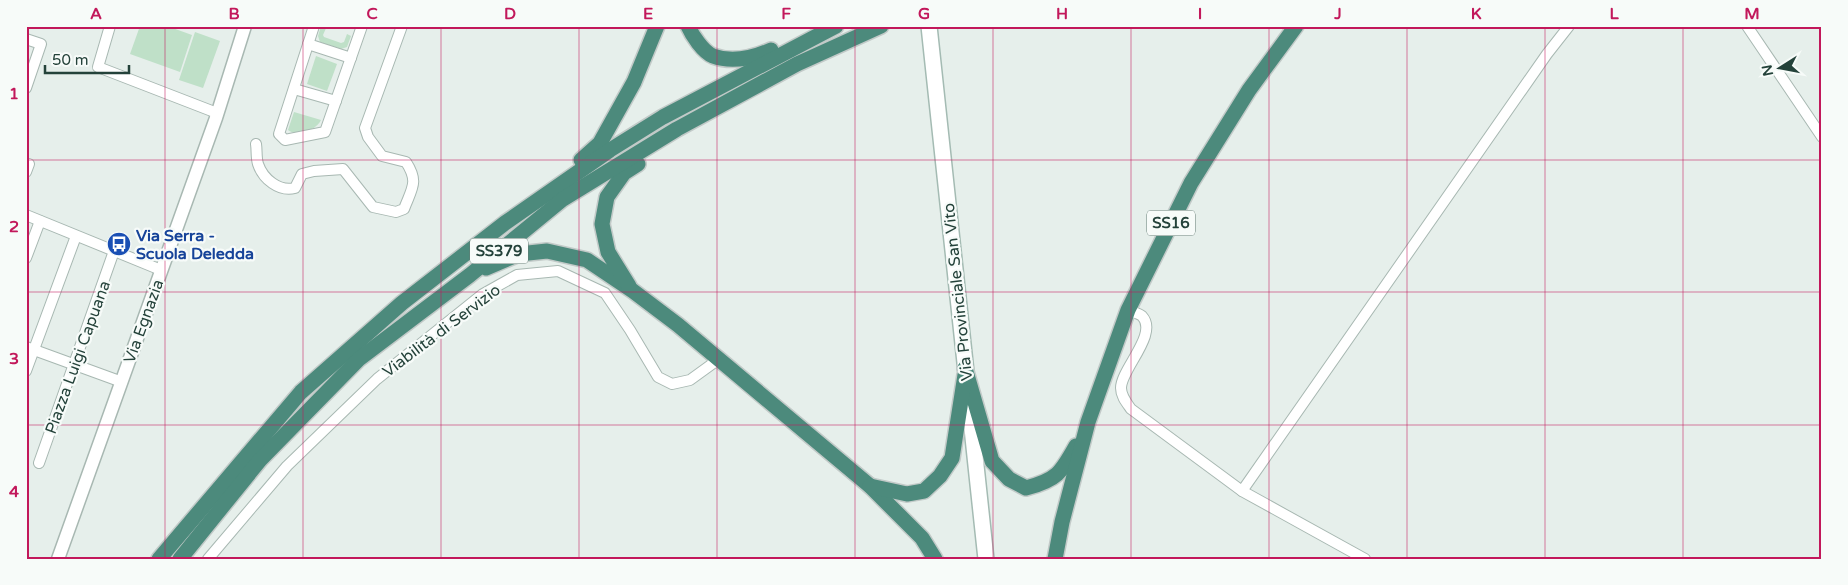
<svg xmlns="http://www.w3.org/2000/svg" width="1848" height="585" font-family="'Varela Round',sans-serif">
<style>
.green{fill:#bfe0c8}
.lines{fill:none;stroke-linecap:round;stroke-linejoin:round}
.minor-casing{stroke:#a8b8b2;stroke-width:12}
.tertiary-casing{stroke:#a8b8b2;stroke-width:15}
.secondary-casing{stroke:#a4bbb3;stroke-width:18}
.trunk-casing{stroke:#c2cac8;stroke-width:18}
.minor{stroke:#fff;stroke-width:10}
.tertiary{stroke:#fff;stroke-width:12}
.secondary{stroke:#fff;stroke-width:15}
.trunk{stroke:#4c8a7c;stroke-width:15}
.grid{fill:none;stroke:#c2185b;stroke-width:1;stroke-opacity:0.55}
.labels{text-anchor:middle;stroke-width:4.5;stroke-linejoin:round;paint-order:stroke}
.shield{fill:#f7fbf9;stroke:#637a73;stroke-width:1}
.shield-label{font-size:15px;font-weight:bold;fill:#24423a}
.transit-label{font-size:16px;font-weight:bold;fill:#164399;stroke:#f7fbf9;text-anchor:start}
.street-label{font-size:16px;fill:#24423a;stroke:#f7fbf9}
.neatline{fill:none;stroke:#c2185b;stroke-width:2}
.grid-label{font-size:16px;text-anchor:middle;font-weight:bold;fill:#c2185b}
</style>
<rect width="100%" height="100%" fill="#e6efeb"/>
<g class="green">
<path d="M140 26H167L192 35 180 72 130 54Z"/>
<path d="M321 26H327L323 35 324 37 341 43 344 42 347 34 351 36 347 47 341 49 320 42 318 36Z"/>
<path d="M195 32 220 41 203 88 179 80Z"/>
<path d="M316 56 337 64 327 91 307 84Z"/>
<path d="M294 112 321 120C317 130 296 137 288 130Z"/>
</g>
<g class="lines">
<g class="minor-casing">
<g id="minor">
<path d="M110 26 98 67 217 113"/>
<path d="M314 26 279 134 285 140 325 132 362 26"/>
<path d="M1747 26 1822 137"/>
<path d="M26 39 41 44 26 88"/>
<path d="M308 44 351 58"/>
<path d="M294 89 336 101"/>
<path d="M256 144C257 150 256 158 258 164 263 179 279 192 295 188L302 174 314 171 343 169 373 207 396 212 404 209C412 188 419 182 406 162L382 156 368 137 365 128 402 26"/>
<path d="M26 172 29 164"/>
<path d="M26 215 161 270"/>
<path d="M26 258 40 221"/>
<path d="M1128 310C1132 312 1138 313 1142 316 1159 334 1121 369 1121 388 1121 396 1126 402 1131 409L1242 491 1365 559"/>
<path d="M26 347 122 382"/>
<path d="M26 371 76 236"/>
<path d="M39 463 114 251"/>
<path d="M1242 491 1547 54 1569 26"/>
<path d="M208 559 287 466 377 379 483 294 517 275 558 271 605 293 630 330 658 377 672 384 690 380 719 359"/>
</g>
</g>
<g class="tertiary-casing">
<path id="tertiary" d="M58 559 216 118 245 26"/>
</g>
<g class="secondary-casing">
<path id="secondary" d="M929 26 986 559"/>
</g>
<g class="trunk-casing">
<g id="trunk">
<path d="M688 26C692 35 703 52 713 56 732 63 753 58 771 50"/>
<path d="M581 160 600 143 634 82 657 26"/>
<path d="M486 268 519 254 547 251 587 260 633 291 678 325 870 486 922 538 935 559"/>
<path d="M629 286 608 252 602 224 607 197 624 173 638 164"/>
<path d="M965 368 992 461 1009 479 1026 488C1057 480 1061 473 1076 446"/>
<path d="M870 486 907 494 924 491 940 476 952 458 965 375"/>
<path d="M159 559 301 392 402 303 505 223 610 150 663 117 836 26"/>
<path d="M180 559 260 460 359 359 470 275 563 199 677 129 797 64 881 26"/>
<path d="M1055 559 1062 522 1088 422 1128 310 1191 183 1249 90 1296 26"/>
</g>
</g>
<use href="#minor" class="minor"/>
<use href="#tertiary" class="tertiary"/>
<use href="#secondary" class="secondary"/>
<use href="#trunk" class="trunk"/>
</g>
<path class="grid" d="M165 26V559M303 26V559M441 26V559M579 26V559M717 26V559M855 26V559M993 26V559M1131 26V559M1269 26V559M1407 26V559M1545 26V559M1683 26V559M26 160H1822M26 292H1822M26 425H1822"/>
<defs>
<g id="bus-disc" transform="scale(1.25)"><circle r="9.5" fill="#1a4fb4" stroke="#f7fbf9"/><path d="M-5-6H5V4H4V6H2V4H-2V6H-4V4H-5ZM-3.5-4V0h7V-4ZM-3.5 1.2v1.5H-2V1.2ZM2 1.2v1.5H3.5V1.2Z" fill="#fff"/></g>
</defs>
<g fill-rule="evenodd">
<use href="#bus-disc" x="119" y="244"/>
</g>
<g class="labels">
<g class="shield">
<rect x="1147" y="210.5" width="48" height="25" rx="4"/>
<rect x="470" y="238.5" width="58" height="25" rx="4"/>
</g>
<g class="shield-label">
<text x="1171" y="228">SS16</text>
<text x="499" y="256">SS379</text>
</g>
<g class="transit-label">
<text x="136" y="241">Via Serra -<tspan x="136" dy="18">Scuola Deledda</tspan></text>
</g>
<g class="street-label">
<text transform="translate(957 292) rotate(-96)" y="6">Via Provinciale San Vito</text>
<text transform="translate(143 321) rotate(-70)" y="6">Via Egnazia</text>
<text transform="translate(441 330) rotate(-37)" y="6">Viabilità di Servizio</text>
<text transform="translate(77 357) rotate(-70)" y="6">Piazza Luigi Capuana</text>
</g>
</g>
<rect width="1848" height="585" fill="none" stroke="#f7fbf9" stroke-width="55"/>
<g transform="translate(1780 68) rotate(259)" stroke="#f7fbf9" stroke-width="4" paint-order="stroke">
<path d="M0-4L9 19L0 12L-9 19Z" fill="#24423a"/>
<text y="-8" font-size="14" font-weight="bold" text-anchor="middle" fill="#24423a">N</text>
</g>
<path d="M45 65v8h84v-8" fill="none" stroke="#24423a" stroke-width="2.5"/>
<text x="52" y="65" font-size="15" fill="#24423a" stroke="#f7fbf9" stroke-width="4" paint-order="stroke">50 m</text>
<rect x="28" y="28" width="1792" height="530" class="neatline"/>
<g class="grid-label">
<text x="96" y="19">A</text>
<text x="234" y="19">B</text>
<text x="372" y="19">C</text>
<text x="510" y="19">D</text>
<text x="648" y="19">E</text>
<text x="786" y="19">F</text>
<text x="924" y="19">G</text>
<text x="1062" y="19">H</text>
<text x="1200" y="19">I</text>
<text x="1338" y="19">J</text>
<text x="1476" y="19">K</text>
<text x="1614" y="19">L</text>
<text x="1752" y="19">M</text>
<text x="14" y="99">1</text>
<text x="14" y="232">2</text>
<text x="14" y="364">3</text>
<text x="14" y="497">4</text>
</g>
</svg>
